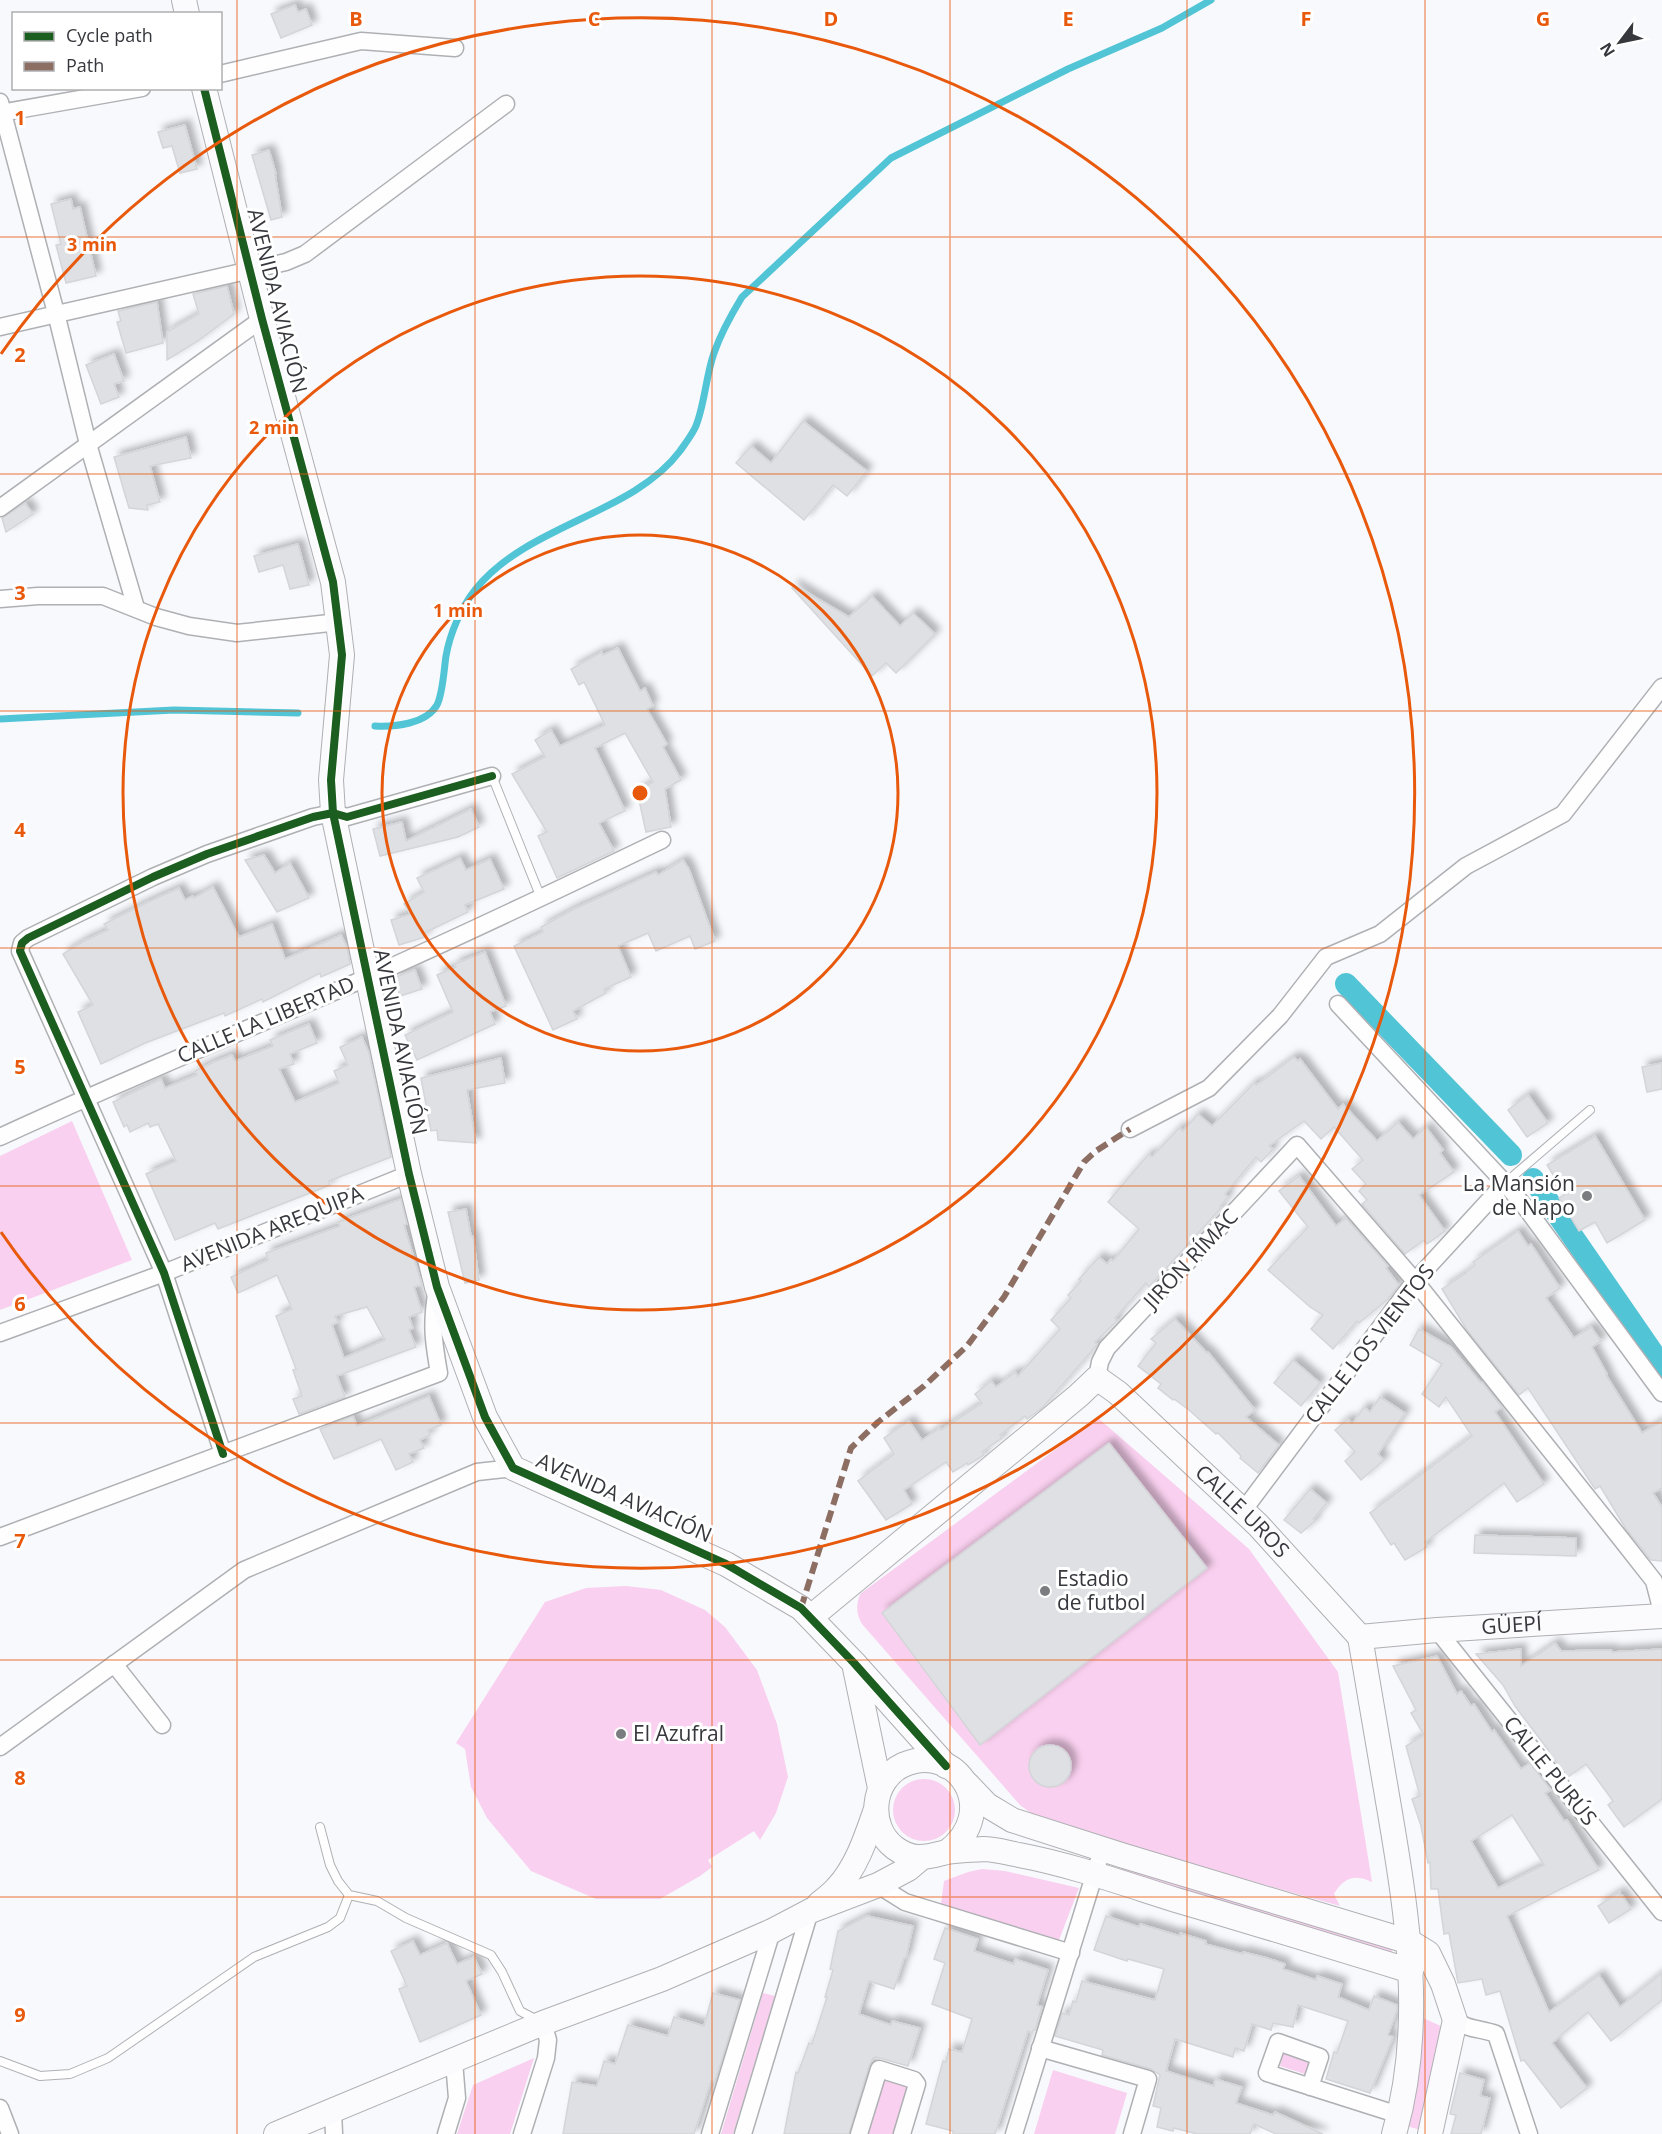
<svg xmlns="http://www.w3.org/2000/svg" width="1662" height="2134" font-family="'Open Sans',sans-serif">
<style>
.green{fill:#f9d0ef}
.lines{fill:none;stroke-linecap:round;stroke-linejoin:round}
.stream{stroke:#51c4d5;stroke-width:7}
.canal{stroke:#51c4d5;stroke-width:22}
.building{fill:#dee0e3;stroke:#d3d5d8;stroke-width:1.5;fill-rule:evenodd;filter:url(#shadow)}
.lane-casing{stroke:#afb0b3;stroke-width:10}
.street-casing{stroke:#afb0b3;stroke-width:19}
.secondary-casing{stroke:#afb0b3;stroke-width:26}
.lane{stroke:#fefeff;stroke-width:8}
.street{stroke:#fefeff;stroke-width:16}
.secondary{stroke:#fbfafd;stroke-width:24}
.quiet{stroke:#8d6e63;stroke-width:6;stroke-dasharray:12 6;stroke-linecap:butt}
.cycleway-casing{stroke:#fff;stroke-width:11}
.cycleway{stroke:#1b5e20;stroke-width:8}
.grid{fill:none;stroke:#e8590c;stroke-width:1.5;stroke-opacity:0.55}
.ring{fill:none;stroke:#e8590c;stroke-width:3}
.poi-dot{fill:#7b7c80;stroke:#fff;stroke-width:2}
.labels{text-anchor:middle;stroke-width:6;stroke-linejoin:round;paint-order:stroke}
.street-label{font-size:21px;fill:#37383d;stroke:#fff}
.poi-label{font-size:21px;fill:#37383d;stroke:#fff;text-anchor:start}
.grid-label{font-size:20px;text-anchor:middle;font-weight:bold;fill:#e8590c;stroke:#fff;stroke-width:6;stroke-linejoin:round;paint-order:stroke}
.centre{fill:#e8590c;stroke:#fff;stroke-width:3}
.ring-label{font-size:18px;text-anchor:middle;font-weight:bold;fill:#e8590c;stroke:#fff;stroke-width:6;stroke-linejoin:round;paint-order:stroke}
</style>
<defs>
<filter id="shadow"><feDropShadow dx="5.5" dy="-5.5" stdDeviation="3" flood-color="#0004"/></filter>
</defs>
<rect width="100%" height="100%" fill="#f8f9fd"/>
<g class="green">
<path d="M72 1121 132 1260 0 1310V1156Z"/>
<path d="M1098 1418 1249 1549 1338 1672 1372 1882C1355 1874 1344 1877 1334 1894L1340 1906 1043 1822 1020 1805 862 1624C856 1614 856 1605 860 1594Z"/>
<path d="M626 1586 661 1590 705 1610 725 1627 757 1670 777 1724 788 1777 776 1813 760 1840 754 1831 708 1860 712 1867 700 1876 660 1899H596L531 1871 487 1818 471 1787 465 1749 456 1743 545 1602 586 1588Z"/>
<circle cx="924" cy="1810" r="31"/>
<path d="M1122 1867 1393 1948 1390 1956 1120 1876Z"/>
<path d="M982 1869 1005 1871 1079 1888 1059 1940 941 1904 944 1881 968 1872Z"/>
<path d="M763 1993 775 1996 733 2134H721Z"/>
<path d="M1423 2018 1443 2027 1421 2130 1406 2126Z"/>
<path d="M1284 2051 1313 2061 1308 2075 1280 2066Z"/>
<path d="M534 2058 510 2134H457L473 2085Z"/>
<path d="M1053 2070 1127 2093 1115 2134H1034Z"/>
<path d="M883 2076 907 2086 909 2091 896 2134H866Z"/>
</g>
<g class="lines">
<g class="stream">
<path d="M0 719 174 710 298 713"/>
<path d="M375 726C395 727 426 724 437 705 443 693 444 669 446 656 450 633 461 608 475 590 527 524 632 515 680 451 685 444 691 436 695 428 704 409 706 375 714 353 721 333 731 315 742 297L891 158 1068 69 1162 28 1211 0"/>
</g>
<g class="canal">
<path d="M1346 984 1511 1155"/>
<path d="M1533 1179 1662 1366"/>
</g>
</g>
<g class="building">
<path d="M295 5 298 12 306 9 312 25 281 38 271 14Z"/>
<path d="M185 125 197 169 180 173 172 146 163 148 158 132Z"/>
<path d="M269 150 276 174H275L282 217 271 220 252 155Z"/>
<path d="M71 199 73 209 80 207 96 276 66 283 56 245 61 244 51 204Z"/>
<path d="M227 286 234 314 198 341 167 360V332L199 314 193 294Z"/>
<path d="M157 302 163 343 126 353 117 322 121 321 118 311Z"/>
<path d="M114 354 124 381 114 384 119 397 101 404 86 365Z"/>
<path d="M803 421 867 471 847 496 833 485 804 520 736 463 751 446 771 463Z"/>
<path d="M186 437 191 458 150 466 160 502 147 505 148 510 129 508 114 457Z"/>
<path d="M25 503 33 514 6 532 2 518Z"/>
<path d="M298 544 309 585 290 589 283 565 259 572 254 556Z"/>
<path d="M794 585 849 617 872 596 900 626 913 613 935 634 896 673 886 663 872 676 792 588Z"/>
<path d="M618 648 640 691 645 688 653 706 647 709 667 744 663 747 681 780 665 789 671 827 646 832 637 791 653 782 625 733 595 748 625 811 599 823 614 851 557 878 538 836 547 832 512 774 545 757 535 740 551 730 560 746 605 725 584 682 579 685 571 669 602 652 603 655Z"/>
<path d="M471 809 479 827 458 837 380 856 373 829 402 822 406 841Z"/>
<path d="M264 855 275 873 290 863 309 898 277 912 245 860Z"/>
<path d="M460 858 466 870 490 859 504 889 465 905 468 912 424 933 425 937 399 945 391 920 411 914 404 904 424 892 417 878Z"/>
<path d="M683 860 689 869 715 941 695 949 690 936 656 951 648 933 618 946 631 977 604 989 606 993 573 1011 577 1019 553 1030 514 946 543 932 541 927 574 909 656 872 658 875Z"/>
<path d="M213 887 239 937 272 924 285 959 341 935 347 947 350 964 321 977 320 973 263 1002 262 999 225 1016 224 1013 145 1043 101 1064 78 1012 93 1005 63 954 84 941 108 930 104 924 146 903 179 888 185 900 193 896 194 898Z"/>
<path d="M485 952 506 1006 490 1012 495 1024 417 1060 405 1035 453 1012 437 975 456 967 455 964Z"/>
<path d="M415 970 422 989 400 996 393 978Z"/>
<path d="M309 1024 317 1043 290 1054 294 1064 279 1069 295 1102 339 1083 334 1071 348 1065 340 1047 362 1037 369 1053 391 1157 329 1181 330 1185 310 1193 218 1229 215 1223 175 1240 146 1174 176 1161 158 1124 150 1127 148 1123 130 1132 127 1125 124 1127 113 1102 161 1079 165 1088 197 1075 195 1071 214 1062 232 1055 235 1061 273 1046 270 1040Z"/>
<path d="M1294 1057 1298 1061 1300 1059 1338 1109 1343 1104 1377 1141 1398 1122 1413 1139 1426 1127 1443 1150 1440 1153 1454 1172 1419 1195 1445 1231 1427 1244 1424 1240 1405 1254 1362 1204 1367 1200 1359 1191 1366 1184 1352 1169 1363 1160 1334 1127 1321 1139 1304 1121 1269 1146 1273 1149 1261 1162 1256 1157 1225 1194 1228 1197 1220 1206 1221 1208 1149 1287 1146 1283 1115 1318 1117 1321 1095 1342 1097 1345 1043 1407 1027 1419 1025 1416 1000 1435 1002 1438 982 1452 984 1455 968 1465 967 1463 953 1472 946 1462 904 1490 912 1504 886 1520 858 1481 894 1454 884 1438 909 1421 922 1440 940 1428 941 1430 982 1403 975 1394 991 1381 996 1387 1015 1372 1018 1376 1060 1329 1051 1320 1071 1298 1068 1295 1081 1281 1079 1279 1099 1257 1107 1264 1111 1259 1113 1261 1139 1229 1108 1202 1135 1170 1149 1154 1152 1157 1179 1128 1183 1131 1198 1114 1212 1126 1254 1083 1256 1085Z"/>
<path d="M501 1058 505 1083 467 1090 476 1143 438 1140 437 1130 431 1131 421 1078Z"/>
<path d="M1662 1063V1089L1647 1092 1642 1067Z"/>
<path d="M1528 1095 1548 1123 1527 1137 1508 1110Z"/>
<path d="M1595 1136 1645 1220 1607 1243 1595 1222 1579 1231 1559 1198 1565 1194 1547 1165Z"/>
<path d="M1299 1176 1336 1226 1346 1218 1388 1266 1386 1268 1399 1285 1388 1299 1359 1323 1357 1321 1333 1349 1311 1329 1323 1315 1310 1307 1268 1270 1308 1227 1279 1191Z"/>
<path d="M401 1199 407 1224 404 1225 422 1285 414 1287 422 1312 409 1317 413 1328 409 1330 416 1347 337 1376 345 1397 299 1414 293 1399 302 1396 293 1370 296 1369 276 1316 292 1309 277 1275 238 1293 231 1277 268 1260 266 1253 340 1226 338 1222ZM367 1307 385 1340 344 1358 332 1325 338 1322 335 1316Z"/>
<path d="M466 1209 471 1236H473L479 1280 465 1283 448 1212Z"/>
<path d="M1518 1231 1528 1246 1531 1244 1560 1288 1546 1298 1574 1338 1591 1327 1601 1341 1592 1347 1607 1374 1606 1375 1642 1433 1662 1421V1488L1653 1493 1662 1507V1561L1651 1560 1626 1529 1600 1486 1595 1489 1528 1388 1519 1395 1467 1330 1442 1289 1466 1273V1272L1475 1265 1473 1262Z"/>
<path d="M1175 1319 1207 1353 1208 1352 1255 1410 1246 1417 1279 1445 1258 1473 1240 1458 1241 1456 1218 1433 1216 1434 1189 1410 1174 1399 1173 1400 1158 1388 1161 1384 1138 1366 1156 1343 1151 1339Z"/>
<path d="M1419 1329 1451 1347 1481 1383 1482 1382 1502 1407 1495 1412 1544 1484 1517 1502 1504 1483 1425 1542 1427 1547 1405 1560 1394 1543 1391 1545 1370 1513 1472 1436 1446 1397 1439 1407 1422 1394 1442 1364 1410 1345Z"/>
<path d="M1293 1360 1320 1383 1301 1406 1274 1383Z"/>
<path d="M429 1396 441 1425 428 1430 430 1435 420 1440 424 1448 409 1454 413 1462 396 1470 381 1439 334 1459 320 1429 353 1416 357 1426Z"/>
<path d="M1380 1397 1405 1413 1378 1454 1384 1460 1361 1480 1345 1461 1355 1452 1335 1430 1348 1419 1352 1424 1364 1407 1370 1412Z"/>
<path d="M1109 1443 1207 1568 980 1745 882 1613Z"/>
<path d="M1310 1489 1327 1503 1313 1519 1315 1521 1301 1533 1284 1520Z"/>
<path d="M1475 1535 1576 1538V1556L1474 1553Z"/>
<path d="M1555 1643 1561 1651 1611 1650 1612 1652 1662 1649V1799L1624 1827 1608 1805 1613 1801 1586 1764 1568 1777 1548 1752 1549 1751 1515 1706 1503 1685 1476 1654 1521 1649V1666Z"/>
<path d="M1437 1656 1457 1694 1461 1691 1471 1706 1474 1704 1492 1732 1494 1730 1521 1769 1530 1763 1551 1790 1545 1793 1564 1821 1567 1820 1599 1870 1507 1916 1549 2012 1599 1975 1620 2007 1662 1973V2000L1611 2041 1588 2012 1552 2043 1587 2088 1561 2108 1524 2060 1521 2061 1500 1991 1486 1995 1482 1979 1458 1983 1449 1933 1444 1934 1438 1889H1431L1430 1862 1428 1863 1421 1826 1412 1799 1420 1796 1406 1746 1424 1735 1411 1713 1416 1710 1393 1666ZM1512 1815 1544 1865 1498 1888 1471 1841Z"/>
<circle cx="1050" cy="1766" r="21"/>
<path d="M1620 1892V1895H1622L1631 1909 1609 1923 1598 1906Z"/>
<path d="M867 1916 913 1926 906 1958H904L894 1989 869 1981 859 2014 891 2025 892 2021 920 2028 908 2066 876 2057 873 2058 869 2066 849 2134H784L796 2072 798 2073 809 2043 812 2044 827 1997H825L833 1970 830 1969 838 1931Z"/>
<path d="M1106 1916 1139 1927 1140 1924 1180 1936V1933L1206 1941 1205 1944 1243 1954V1952L1267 1958 1285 1964 1283 1969 1316 1980 1317 1976 1342 1984 1338 1997 1369 2010 1374 1996 1397 2005V2010L1388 2035 1393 2037 1370 2093 1326 2079 1334 2052 1337 2053 1348 2021 1298 2005 1293 2027 1273 2023 1271 2030 1252 2024 1244 2051 1235 2048 1233 2057 1175 2039 1166 2071 1214 2086 1215 2079 1242 2087 1236 2103 1273 2115 1275 2112 1323 2134H1276L1254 2124 1250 2134H1197L1174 2128 1173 2131 1157 2127 1161 2108 1153 2106 1160 2075 1151 2069 1102 2055 1103 2050 1055 2036 1062 2013 1069 2015 1073 2001 1076 2002 1082 1981 1155 2000 1164 1969 1128 1959 1127 1961 1094 1950Z"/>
<path d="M945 1928 978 1939 974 1951 1014 1964 1015 1959 1048 1970 1037 2005 1042 2007 1035 2030H1033L1032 2033 1028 2031 995 2134H953V2131L926 2124 943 2061 946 2062 949 2049 962 2052 972 2019 932 2004 945 1963 934 1959Z"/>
<path d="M413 1941 420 1955 447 1943 457 1964 474 1957 482 1974 466 1981 481 2015 420 2042 399 1989 407 1986 391 1951Z"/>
<path d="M713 1993 740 2000 715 2082 711 2081 694 2134H563L572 2082 597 2086 604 2061 615 2064 628 2025 668 2036 674 2017 704 2026Z"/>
<path d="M1460 2073 1484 2080 1480 2096 1490 2098 1481 2134H1451L1456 2115 1450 2114Z"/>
</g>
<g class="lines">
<g class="lane-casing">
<g id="lane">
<path d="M492 776 541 898"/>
<path d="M1505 1183 1590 1110"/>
<path d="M320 1827 330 1865 338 1881 349 1895 377 1901 406 1918 491 1955 502 1972 520 2011 537 2020"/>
<path d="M0 2061 40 2076 70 2074 108 2058 254 1957 328 1927 340 1918 349 1895"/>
</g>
</g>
<g class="street-casing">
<g id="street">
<path d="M220 74 361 41 455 48"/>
<path d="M0 102 56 313 88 444 136 608"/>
<path d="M0 113 142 88"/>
<path d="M0 327 286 262 305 254 506 104"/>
<path d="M0 508 262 319"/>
<path d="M0 599 38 596H103L156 617 189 626 237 633 339 622"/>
<path d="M1338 1004 1505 1183 1529 1212 1662 1393"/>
<path d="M1130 1129 1209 1088 1280 1016 1326 957 1380 934 1466 866 1563 814 1662 687"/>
<path d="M0 1137C121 1081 244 1031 366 978 466 934 564 887 662 840"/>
<path d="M0 1333 164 1273 409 1174"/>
<path d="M1097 1378 1100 1362 1107 1348 1297 1145 1415 1281 1621 1539 1654 1581 1662 1612"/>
<path d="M223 1454 164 1273 20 951 22 943 28 938 153 877 207 854 313 817 333 813 347 817 492 776"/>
<path d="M1243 1511 1415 1281 1505 1183"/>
<path d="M0 1537 439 1373C433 1339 431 1323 437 1289"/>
<path d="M1437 1630 1662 1912"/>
<path d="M114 1664 162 1725"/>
<path d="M0 1747 244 1570 477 1472 513 1468"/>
<path d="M878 1885 905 1902 1071 1953"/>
<path d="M1455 2020C1468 2030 1480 2028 1496 2034L1529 2134"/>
<path d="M1040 2048 1148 2079 1132 2134"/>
<path d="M1310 2087 1320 2057 1278 2042 1267 2073 1399 2115"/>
<path d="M0 2108 10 2134"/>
<path d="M333 2111 334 2134"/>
<path d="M446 2134 457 2098 454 2061"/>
<path d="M522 2134 546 2058 548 2040 543 2023"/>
<path d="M710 2134 772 1931"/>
<path d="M743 2134 810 1911"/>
<path d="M859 2134 879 2069 914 2080 917 2084 902 2134"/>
<path d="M1014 2134 1102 1850"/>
</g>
</g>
<g class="secondary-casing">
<g id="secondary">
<path d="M184 0 187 14"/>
<path d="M204 88 262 319 333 582 342 655 331 780 333 813 409 1174 437 1287 485 1417 513 1468 726 1564 801 1608 854 1663 946 1766"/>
<path id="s1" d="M811 1617 1078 1396 1097 1378 1118 1393 1258 1525 1360 1637"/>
<path d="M1360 1637C1370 1696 1380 1754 1390 1813 1408 1919 1425 2028 1394 2134"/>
<path id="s2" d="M1360 1637 1437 1630 1662 1616"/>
<path d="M855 1668 880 1788"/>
<path d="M967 1784 987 1805 1012 1820 1121 1855 1410 1942 1428 1953 1443 1984 1455 2020 1430 2134"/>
<path d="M947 1852C1002 1811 957 1741 903 1765 871 1780 867 1827 895 1848 914 1862 927 1857 947 1852 958 1850 972 1850 983 1849 995 1849 1008 1853 1019 1855 1072 1865 1125 1884 1176 1900 1255 1923 1333 1947 1411 1971"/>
<path d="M819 1904C825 1899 832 1894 837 1888 856 1868 866 1838 875 1812"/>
<path d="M276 2134 543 2023 662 1979 772 1931 810 1911 878 1885 908 1869 921 1858"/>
</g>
</g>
<use href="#lane" class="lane"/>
<use href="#street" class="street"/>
<use href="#secondary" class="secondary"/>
<path class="quiet" d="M801 1608 851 1448 878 1422 924 1386 967 1346 1004 1297 1084 1162 1096 1151 1130 1129"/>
<g class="cycleway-casing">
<g id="cycleway">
<path d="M204 88 262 319 333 582 342 655 331 780 333 813 409 1174 437 1287 485 1417 513 1468 726 1564 801 1608 854 1663 946 1766"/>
<path d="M223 1454 164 1273 20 951 22 943 28 938 153 877 207 854 313 817 333 813 347 817 492 776"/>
</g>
</g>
<use href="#cycleway" class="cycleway"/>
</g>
<path class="grid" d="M237 0V2134M475 0V2134M712 0V2134M950 0V2134M1187 0V2134M1425 0V2134M0 237H1662M0 474H1662M0 711H1662M0 948H1662M0 1186H1662M0 1423H1662M0 1660H1662M0 1897H1662"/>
<g class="ring">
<circle cx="640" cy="793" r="258"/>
<circle cx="640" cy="793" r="517"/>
<path d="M1 354A775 775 0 1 1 1 1232"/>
</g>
<g class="poi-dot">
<circle cx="1587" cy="1196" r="6"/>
<circle cx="1045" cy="1591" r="6"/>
<circle cx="621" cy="1734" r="6"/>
</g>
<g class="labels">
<g class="street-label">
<text transform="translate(277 301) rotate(76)" y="7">AVENIDA AVIACIÓN</text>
<text transform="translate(266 1020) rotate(-23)" y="7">CALLE LA LIBERTAD</text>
<text transform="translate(400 1042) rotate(78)" y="7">AVENIDA AVIACIÓN</text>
<text transform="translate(272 1229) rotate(-22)" y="7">AVENIDA AREQUIPA</text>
<text transform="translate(1191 1259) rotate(-47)" y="7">JIRÓN RÍMAC</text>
<text transform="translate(1370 1344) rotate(-52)" y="7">CALLE LOS VIENTOS</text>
<text transform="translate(624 1498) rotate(24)" y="7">AVENIDA AVIACIÓN</text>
<text dy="7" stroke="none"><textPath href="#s1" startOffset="570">CALLE UROS</textPath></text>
<text dy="7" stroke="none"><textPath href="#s2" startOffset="152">GÜEPÍ</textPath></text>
<text transform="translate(1550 1771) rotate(51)" y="7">CALLE PURÚS</text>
</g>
<g class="poi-label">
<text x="1575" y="1191" text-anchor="end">La Mansión<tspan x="1575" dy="24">de Napo</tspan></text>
<text x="1057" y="1586">Estadio<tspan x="1057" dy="24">de futbol</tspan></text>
<text x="633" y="1741">El Azufral</text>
</g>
</g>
<g class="grid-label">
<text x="356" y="26">B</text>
<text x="594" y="26">C</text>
<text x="831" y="26">D</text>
<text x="1068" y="26">E</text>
<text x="1306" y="26">F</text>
<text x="1543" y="26">G</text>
<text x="20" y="125">1</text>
<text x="20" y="362">2</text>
<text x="20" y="600">3</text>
<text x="20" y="837">4</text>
<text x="20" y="1074">5</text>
<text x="20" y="1311">6</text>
<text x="20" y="1548">7</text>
<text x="20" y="1785">8</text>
<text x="20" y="2022">9</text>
</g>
<circle cx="640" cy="793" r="9" class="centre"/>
<g class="ring-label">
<text x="92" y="251">3 min</text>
<text x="274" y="434">2 min</text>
<text x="458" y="617">1 min</text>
</g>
<rect x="12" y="12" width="210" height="78" fill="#ffffff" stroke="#afafb1" stroke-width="1.5"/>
<rect x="24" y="32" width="30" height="9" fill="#1b5e20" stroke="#afafb1" stroke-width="1.5"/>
<text x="66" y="42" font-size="18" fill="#37383d">Cycle path</text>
<rect x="24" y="62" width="30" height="9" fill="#8d6e63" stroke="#afafb1" stroke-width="1.5"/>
<text x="66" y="72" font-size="18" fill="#37383d">Path</text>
<g transform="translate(1620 42) rotate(238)" stroke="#ffffff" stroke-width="4.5" paint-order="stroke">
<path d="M0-4.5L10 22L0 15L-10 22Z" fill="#37383d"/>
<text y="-9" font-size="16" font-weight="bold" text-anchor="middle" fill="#37383d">N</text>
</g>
</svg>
